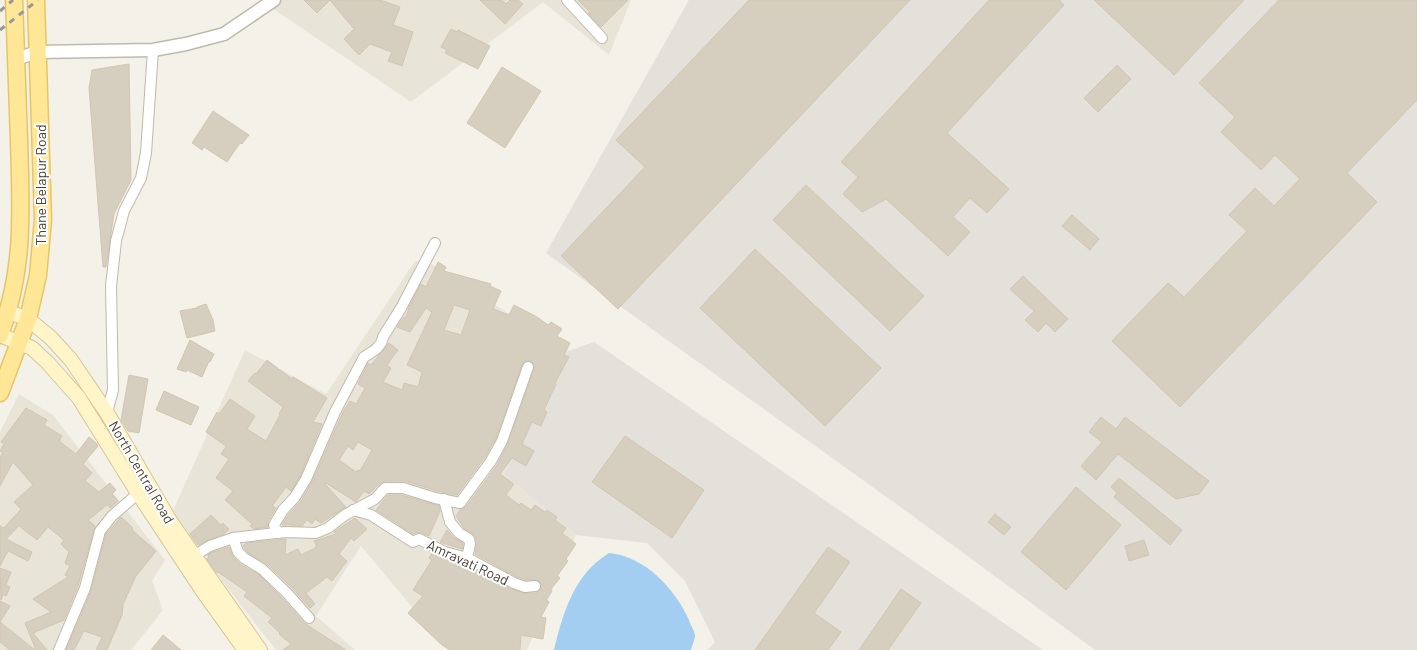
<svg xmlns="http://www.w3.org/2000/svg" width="1417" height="650" viewBox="0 0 1417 650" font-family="Barlow,sans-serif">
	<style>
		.residential { fill: #e8e4d7 }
		.industrial { fill: #e4e0da }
		.water { fill: #a4cef1 }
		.building { fill: #d6cebe; stroke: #d1c6b1; fill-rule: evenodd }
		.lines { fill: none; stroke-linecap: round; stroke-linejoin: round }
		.minor-casing { stroke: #c0baab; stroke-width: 12 }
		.tertiary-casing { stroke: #c0baab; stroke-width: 15 }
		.secondary-casing { stroke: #d5c798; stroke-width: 16 }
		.primary-casing { stroke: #e5c666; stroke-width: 19 }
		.minor { stroke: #fff; stroke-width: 10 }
		.tertiary { stroke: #fff; stroke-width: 12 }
		.secondary { stroke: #fff5c8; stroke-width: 14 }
		.primary { stroke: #ffe797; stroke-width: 16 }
		.rail { stroke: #979797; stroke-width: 3; stroke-dasharray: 6 6; stroke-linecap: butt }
		.labels { text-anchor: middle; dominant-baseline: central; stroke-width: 4; stroke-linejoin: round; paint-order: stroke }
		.street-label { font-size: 14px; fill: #484237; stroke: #fff }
	</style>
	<rect width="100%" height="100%" fill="#f4f1e9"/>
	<g class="residential">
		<polygon points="260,0 631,0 609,55 543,2 411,102"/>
		<polygon points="415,261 428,262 568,351 504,474 576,535 527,650 473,650 423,620 361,546 316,616 355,650 276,650 171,515 245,350 326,394"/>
		<polygon points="19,394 53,415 165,560 152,581 163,610 131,650 0,650 0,432"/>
	</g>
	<g class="industrial">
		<polygon points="689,0 1417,0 1417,650 1095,650 913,516 546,253"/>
		<polygon points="594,342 1043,650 708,650 715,642 685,581 647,543 576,535 504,474 568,351"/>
	</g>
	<path class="water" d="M609,553C645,556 675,589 689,620C690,624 694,630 695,635C695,639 692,646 691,650H554C563,613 574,574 609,553Z"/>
	<g class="building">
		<polygon points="304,0 380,0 400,7 393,25 413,32 402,66 388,61 392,52 370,44 359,55 344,39 354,29 330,0 317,13"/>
		<polygon points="480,0 502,0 506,4 510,0 518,0 523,4 505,24"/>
		<polygon points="578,0 628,0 601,27 588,13 590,12"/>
		<polygon points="749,0 910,0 618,309 561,256 645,167 616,140"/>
		<polygon points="989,0 1059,0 1064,5 947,133 1009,189 987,213 970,198 953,217 970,232 948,256 886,199 862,212 843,194 858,177 841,162"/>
		<polygon points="1094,0 1244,0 1174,75"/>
		<polygon points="1279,0 1417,0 1417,100 1347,173 1377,202 1180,407 1112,341 1168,283 1184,297 1247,231 1229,215 1255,188 1274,206 1300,179 1275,155 1261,170 1221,132 1235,117 1199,83"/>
		<polygon points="451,29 457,32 458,30 490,46 478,69 445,53 447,50 441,47"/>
		<polygon points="129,64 131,180 114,214 106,267 103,267 89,88 92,70"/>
		<polygon points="1117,65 1131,79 1098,112 1084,98"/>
		<polygon points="502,67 541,91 505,148 467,123"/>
		<polygon points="213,111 249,135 242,144 240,143 227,162 204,147 202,150 192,143"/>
		<polygon points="806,185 924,296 890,331 773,220"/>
		<polygon points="1072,215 1099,239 1090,250 1062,226"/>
		<polygon points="755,249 881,368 825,426 700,308"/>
		<path d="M438,262L446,267L444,271L491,284L490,286L501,291L493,309L509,315L514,305L537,317L548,325L551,322L562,329L557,336L570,343L564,355L569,357L555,383L556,384L544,410L547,412L541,426L532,422L522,444L534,451L526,466L512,458L500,474L514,484L506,495L519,505L521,503L531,510L535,505L545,512L547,510L557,517L555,520L566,528L562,533L576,544L566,559L568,561L557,576L560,578L550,590L552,591L546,600L549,602L541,617L546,618L543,639L521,635L520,650H450L442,645L408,613L423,596L413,590L432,560L429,558L432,553L443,559L464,564L511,589L523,593H536L541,589L542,585L538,580H526L517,577L475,554L477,543L475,535L464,528L456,516L460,510L466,507L497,465L508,444L534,369L535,365L531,361L526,360L522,365L496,438L485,457L457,495L437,491L405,481H385L380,483L369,494L364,491L356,502L326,483L325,484L346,507L321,523L315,519L312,524L307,520L302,526L289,525L287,523V525H282L289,514L301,501L312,482L343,412L350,401L356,404L365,388L358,384L368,363L371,365L389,343L398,350L387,365L391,368L383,382L402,390L404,383L418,387L422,372L407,365L432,312L426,308L410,332L397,327L404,317L406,318L409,307L421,284L426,287ZM454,305L470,310L461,335L444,330ZM358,442L372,450L360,471L358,470L356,472L339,460L348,446L353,450Z"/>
		<polygon points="1023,276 1068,319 1055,332 1046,323 1038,332 1025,320 1034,311 1010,289"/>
		<polygon points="206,304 213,320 215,331 187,338 180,311 197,308 197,307"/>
		<polygon points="190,340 214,354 210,362 209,361 202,377 187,370 186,372 177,369"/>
		<polygon points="267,360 292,379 293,377 327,398 313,422 322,424 300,476 291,491 286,487 272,506 276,508 268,521 268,527 254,529 250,526 252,524 225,500 233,491 216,478 229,459 221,454 226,446 206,432 217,412 219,414 230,399 255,416 247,429 266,441 280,415 279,414 283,407 248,381 255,373 256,374"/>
		<polygon points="129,375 148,379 139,433 128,431 121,420"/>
		<polygon points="164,391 199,407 191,425 156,410"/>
		<polygon points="26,408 47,420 44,425 62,436 59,441 76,454 89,437 97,444 98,446 83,464 92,473 85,481 99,492 110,483 116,490 112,494 118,501 110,508 107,505 88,520 95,526 78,586 64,620 33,633 47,650 36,650 25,623 51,612 33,599 68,577 65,575 70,566 65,563 69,552 61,544 64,540 48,527 37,540 19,526 6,539 32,552 28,561 8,551 0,566 0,526 4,528 21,509 14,502 33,485 13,462 0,486 0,458 3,452 0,451 4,444 1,442"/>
		<polygon points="1101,417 1116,429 1125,417 1209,481 1199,494 1176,499 1118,454 1096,480 1081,466 1102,442 1089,432"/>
		<polygon points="625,436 704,490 672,538 592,482"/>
		<polygon points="1119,478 1182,530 1170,545 1114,497 1117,493 1111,487"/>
		<polygon points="1076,487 1121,525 1066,590 1021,552"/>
		<polygon points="388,495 402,495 439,506 440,511 429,536 419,532 413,534 376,510"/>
		<polygon points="995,514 1011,527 1004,535 988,522"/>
		<polygon points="211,515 221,525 223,523 229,529 224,534 208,540 198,545 190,534"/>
		<polygon points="121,517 133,528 132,530 156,551 136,576 123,604 122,615 107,650 96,650 102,637 84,631 74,650 66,650 91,591 106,534"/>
		<polygon points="355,518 367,529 354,541 351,538 339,554 347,561 332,581 327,577 306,593 315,604 310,608 292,588 267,564 248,553 243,546 246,543 286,539 285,555 298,549 301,555 317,547 314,541 336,534 334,532"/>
		<polygon points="447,530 454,538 463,543 462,549 440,542"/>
		<polygon points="1144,540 1149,555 1129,561 1125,546"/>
		<polygon points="229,547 233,557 240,564 258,574 282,598 304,623 346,650 283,650 291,644 279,634 280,633 268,622 272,618 244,596 247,592 218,572 217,573 207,559 209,557 208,555 213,552"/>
		<polygon points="828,547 850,562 814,613 841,632 828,650 755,650"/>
		<polygon points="0,568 11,572 6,585 10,587 6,596 3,594 1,600"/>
		<polygon points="901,589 921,603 888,650 859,650"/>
		<polygon points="0,601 10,606 0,622 35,650 10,650 0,642"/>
		<polygon points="163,635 181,650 151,650"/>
	</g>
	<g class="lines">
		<g class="minor-casing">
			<g id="minor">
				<polyline points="567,0 602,38"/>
				<polyline points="107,413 113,390 111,286 116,241 124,211 141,178 146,153 153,50"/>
				<polyline points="444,499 450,522 459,533 469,539 470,544 467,558"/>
				<polyline points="353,510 371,515 413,542 419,539 445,552 467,558 514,583 525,587 535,586"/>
				<path d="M278,533L274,525L283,510L295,497L306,479L335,412L364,357C372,352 382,347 383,337L401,308L435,243"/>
				<polyline points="233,538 238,552 244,558 262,569 287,593 309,618"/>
				<polyline points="190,558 210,546 233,538 285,532 316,533 328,528 345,515 375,499 385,488 403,488 435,498 460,503 491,461 502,441 528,367"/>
				<polyline points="59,650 85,588 100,531 112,516 142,490"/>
			</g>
		</g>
		<g class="tertiary-casing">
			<polyline id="tertiary" points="16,59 37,52 153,50 186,44 224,34 274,0"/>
		</g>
		<g class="secondary-casing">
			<g id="secondary">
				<polyline points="9,312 28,319 51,338 71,360 107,413 170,521 260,650"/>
				<polyline points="0,335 32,348 48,363 79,398 138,493 202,590 245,650"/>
			</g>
		</g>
		<g class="primary-casing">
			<g id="primary">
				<path d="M0,335C25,268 21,210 19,140C17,93 16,47 14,0"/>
				<polyline points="0,393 28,319 38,275 43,220 36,0"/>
			</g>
		</g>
		<use href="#minor" class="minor"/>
		<use href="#tertiary" class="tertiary"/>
		<use href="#secondary" class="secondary"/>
		<use href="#primary" class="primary"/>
		<g class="rail">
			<polyline points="0,11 13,0"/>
			<polyline points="0,30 38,0"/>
		</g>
	</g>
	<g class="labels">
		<g class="street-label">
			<text transform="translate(40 185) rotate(-90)">Thane Belapur Road</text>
			<text transform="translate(142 472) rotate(60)">North Central Road</text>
			<text transform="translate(468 562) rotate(25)">Amravati Road</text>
		</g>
	</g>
</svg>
